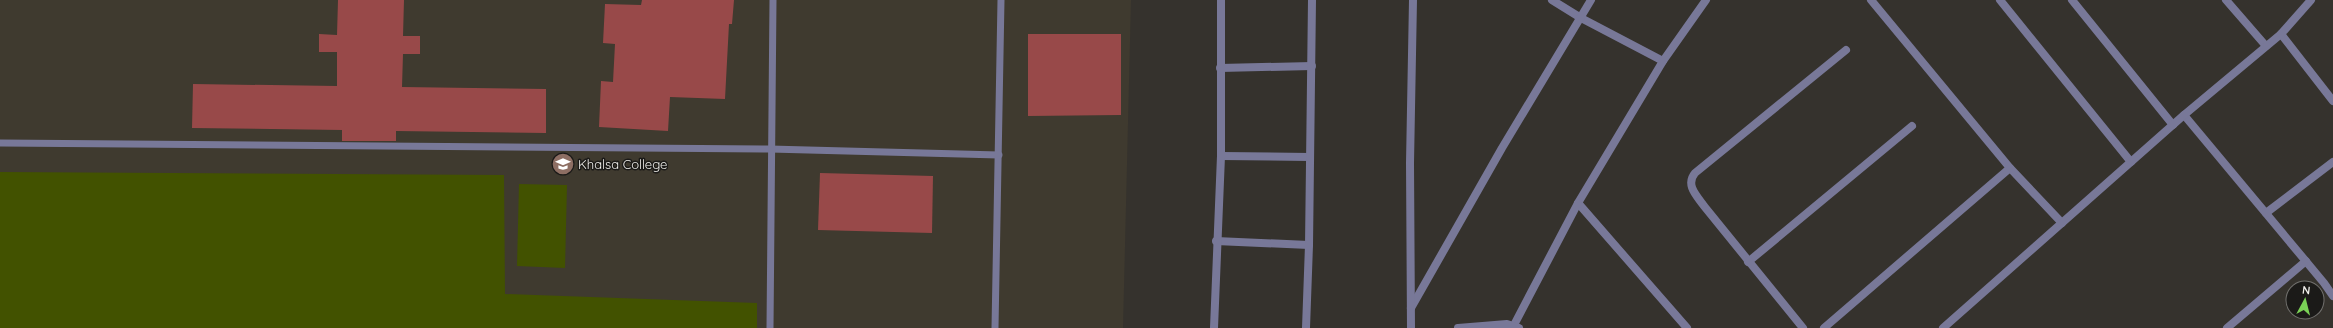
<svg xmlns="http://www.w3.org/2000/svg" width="2333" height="328" viewBox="0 0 2333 328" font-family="Quicksand,sans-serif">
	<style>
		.built { fill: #3f3a2f }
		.green { fill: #425200 }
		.building { fill: #984949 }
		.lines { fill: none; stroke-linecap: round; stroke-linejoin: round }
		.service { stroke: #787898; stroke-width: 7 }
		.minor { stroke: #787898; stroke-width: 8 }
		.labels { text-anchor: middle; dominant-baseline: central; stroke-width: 3; stroke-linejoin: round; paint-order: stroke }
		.poi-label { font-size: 13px; fill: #f2f1ed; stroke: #1b1a18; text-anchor: start }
	</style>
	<rect width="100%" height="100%" fill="#35322d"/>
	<polygon class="built" points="0,0 1131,0 1123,328 0,328"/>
	<g class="green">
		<polygon points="0,172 504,175 505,294 757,303 757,328 0,328"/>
		<polygon points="519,184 567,185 565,268 517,266"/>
	</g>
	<g class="building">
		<polygon points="338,0 404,0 403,36 420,36 420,54 403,54 402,87 546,89 546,133 396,131 396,141 342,141 342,130 192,128 193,84 337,86 337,52 319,52 319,34 337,35"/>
		<polygon points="642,0 734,0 732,24 729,24 725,99 670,97 668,131 599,127 601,81 613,82 615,44 603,43 605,4 641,5"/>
		<polygon points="1028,34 1121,34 1121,115 1028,116"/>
		<polygon points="820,173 933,176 932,233 818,230"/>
	</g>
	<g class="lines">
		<g class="service">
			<polyline points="0,143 770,149 999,155"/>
			<polyline points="770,328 773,0"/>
			<polyline points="995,328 1001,0"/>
		</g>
		<g class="minor">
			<polyline points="1552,0 1581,18 1663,61"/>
			<polyline points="1871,0 2010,168 2062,223"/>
			<polyline points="2000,0 2131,162"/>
			<polyline points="2072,0 2173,125"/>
			<polyline points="2226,0 2266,46"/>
			<polyline points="2281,34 2333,101"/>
			<polyline points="1220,68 1312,66"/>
			<polyline points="2184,115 2324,283 2333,296"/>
			<polyline points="1221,156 1310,157"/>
			<polyline points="1578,203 1687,328"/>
			<polyline points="2266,213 2333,162"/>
			<polyline points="1216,241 1309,245"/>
			<polyline points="1748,262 1912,126"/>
			<polyline points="1411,308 1502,148 1591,0"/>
			<polyline points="1514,325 1578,203 1663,61 1706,0"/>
			<polyline points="1214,328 1221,156 1221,0"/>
			<polyline points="1306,328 1309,245 1312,0"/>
			<polyline points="1411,328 1410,163 1413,0"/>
			<polyline points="1458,328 1507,324 1519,328"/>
			<path d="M1803,328L1704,206C1697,196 1685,185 1695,173L1846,50"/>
			<polyline points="1824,328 2010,168"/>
			<polyline points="1943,328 2184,115 2281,34 2311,0"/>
			<polyline points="2227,328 2306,261"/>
		</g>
	</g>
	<defs>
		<g id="university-disc" transform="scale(1.15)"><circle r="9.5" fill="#8d6e63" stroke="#1b1a18"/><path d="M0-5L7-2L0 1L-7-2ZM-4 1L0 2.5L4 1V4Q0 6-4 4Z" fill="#fff"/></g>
	</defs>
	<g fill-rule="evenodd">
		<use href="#university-disc" x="563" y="164"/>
	</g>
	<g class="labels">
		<g class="poi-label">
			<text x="578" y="164">Khalsa College</text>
		</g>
	</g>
	<g transform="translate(2305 300) rotate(7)"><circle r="19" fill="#1b1a18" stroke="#71706d"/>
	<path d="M0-3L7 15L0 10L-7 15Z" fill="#7ad156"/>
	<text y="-6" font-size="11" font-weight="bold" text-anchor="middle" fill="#f2f1ed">N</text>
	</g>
</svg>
